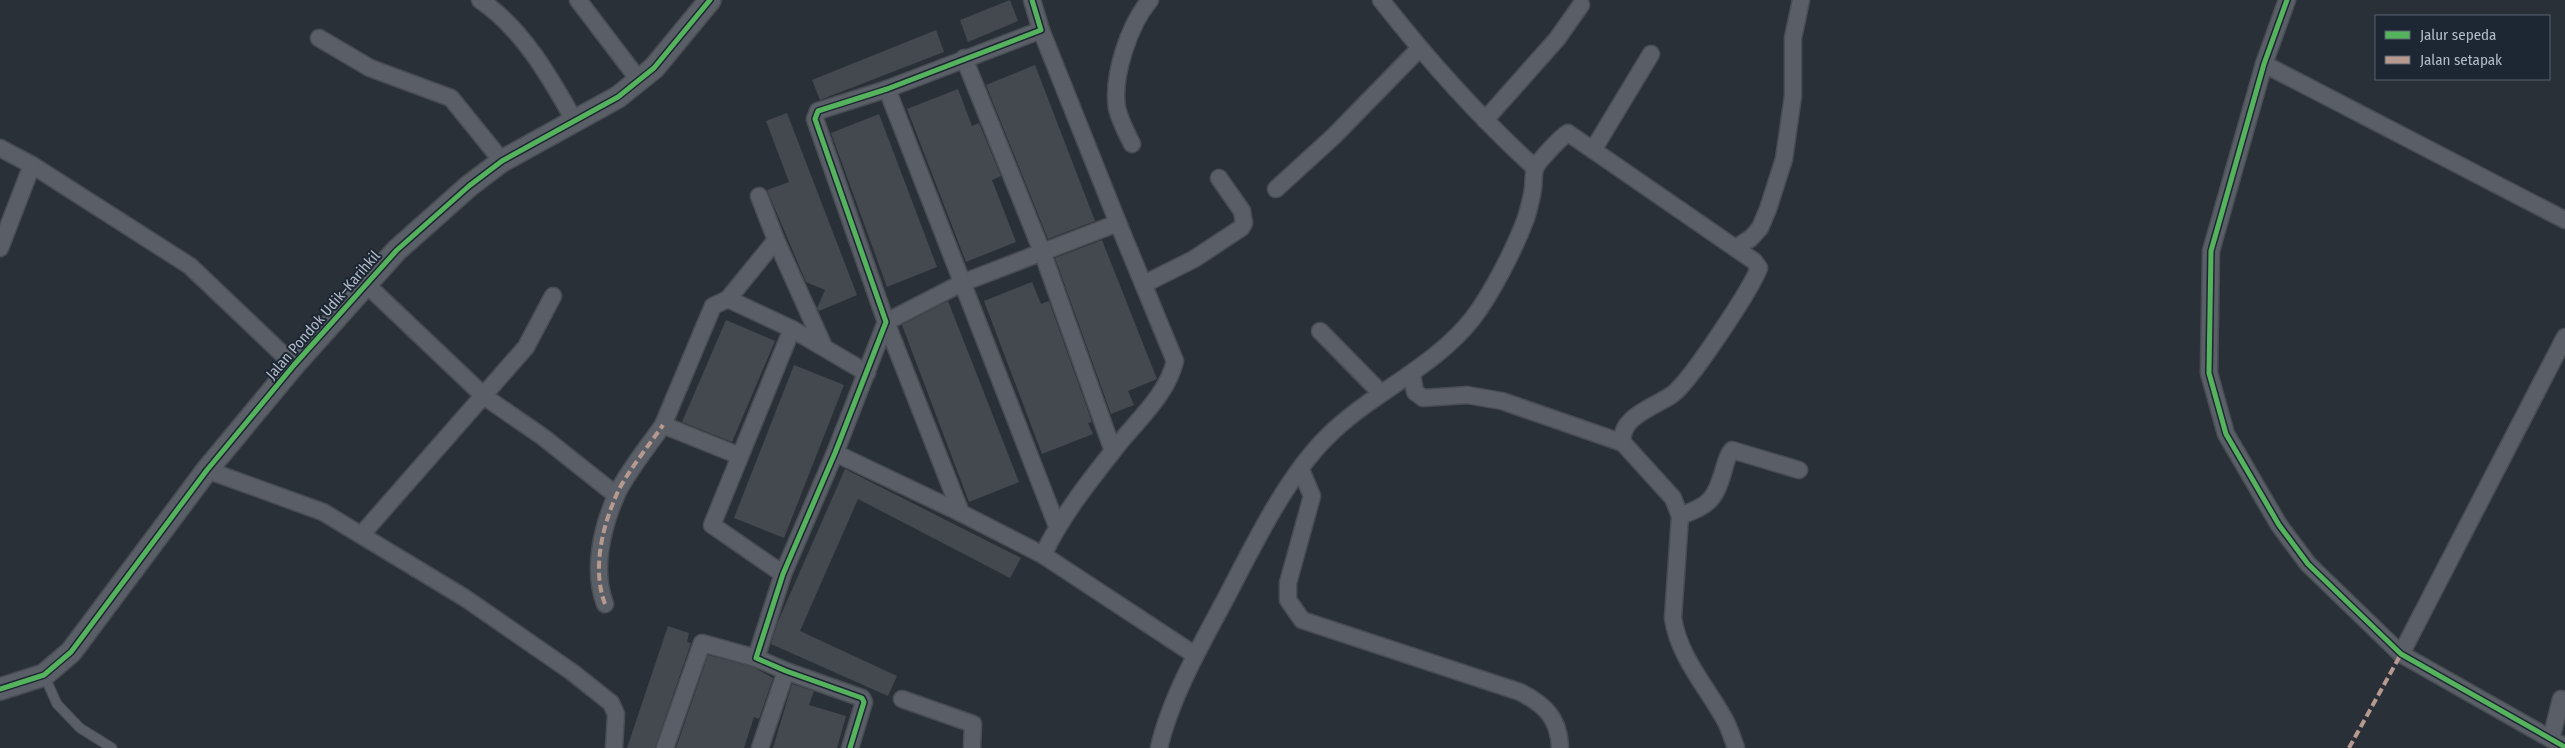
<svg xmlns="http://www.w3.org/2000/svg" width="2565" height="748" viewBox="0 0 2565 748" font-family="'Fira Sans Condensed',sans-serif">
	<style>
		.building { fill: #444950 }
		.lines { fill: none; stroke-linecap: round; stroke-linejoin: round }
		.service-casing { stroke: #484c53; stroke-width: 11 }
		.minor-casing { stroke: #484c53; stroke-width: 19 }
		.tertiary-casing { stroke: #484c53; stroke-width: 24 }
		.service { stroke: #5a5e66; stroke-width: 9 }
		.minor { stroke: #5a5e66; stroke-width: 16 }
		.tertiary { stroke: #5a5e66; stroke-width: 21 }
		.quiet { stroke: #b69a8f; stroke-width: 4; stroke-dasharray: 8 4; stroke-linecap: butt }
		.cycleway-casing { stroke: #1d2633; stroke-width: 8 }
		.cycleway { stroke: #56b35d; stroke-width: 5 }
		.labels { text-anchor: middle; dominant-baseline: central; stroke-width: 4; stroke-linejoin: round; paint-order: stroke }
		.street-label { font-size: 15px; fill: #b4bcc9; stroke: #1d2633 }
	</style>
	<rect width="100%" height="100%" fill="#2a3038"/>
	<g class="building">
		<polygon points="1010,0 1018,21 968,42 960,20"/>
		<polygon points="936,30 944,52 820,100 812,80"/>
		<polygon points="1035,65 1095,221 1048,239 986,85"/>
		<polygon points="958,89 972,126 979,123 1001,176 992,180 1016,242 966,262 907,109"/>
		<polygon points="787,113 857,295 819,311 817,308 825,290 806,282 767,190 789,182 766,121"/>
		<polygon points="879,114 937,267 887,287 831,133"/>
		<polygon points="1102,240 1157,379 1128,391 1134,405 1111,414 1055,258"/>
		<polygon points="1032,282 1041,304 1049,301 1092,422 1088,423 1093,434 1042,454 984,301"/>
		<polygon points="948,301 1019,482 969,502 902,325"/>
		<polygon points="726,320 775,341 732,442 682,422"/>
		<polygon points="794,365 844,385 784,538 734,518"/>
		<polygon points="845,469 1021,558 1010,578 858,499 800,631 897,676 888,696 771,644 777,624"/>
		<polygon points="668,626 689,633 687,642 691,643 655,748 627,748"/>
		<polygon points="708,655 753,667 773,678 759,719 754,717 744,748 676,748"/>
		<polygon points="792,684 814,691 809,705 846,716 837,748 773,748"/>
	</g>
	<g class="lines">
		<g class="service-casing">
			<polyline id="service" points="44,675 57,704 80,728 112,748"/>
		</g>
		<g class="minor-casing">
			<g id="minor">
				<path d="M480,0C522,28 550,77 574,120"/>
				<polyline points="578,0 639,80"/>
				<path d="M1381,0C1428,60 1479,117 1535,168"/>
				<polyline points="2287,0 2264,64 2211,251 2209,373 2226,434 2279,525 2308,564 2401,654 2565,747"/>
				<polyline points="1041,30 1118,223 962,283 886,322 961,513 1043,555 1195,655"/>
				<polyline points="319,38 370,68 451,98 502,161"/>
				<polyline points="964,58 1043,254 1113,451"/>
				<polyline points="2264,64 2565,220"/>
				<polyline points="887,89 1057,526"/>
				<polyline points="1485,120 1557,39 1581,5"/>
				<path d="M1132,144C1126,132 1120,121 1117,108C1112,76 1129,25 1150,0"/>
				<polyline points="0,148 32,165 190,266 294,365"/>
				<path d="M1593,150L1754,261L1759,268C1750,291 1691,380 1673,394C1655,407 1618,417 1623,443L1673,498L1680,516L1673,618C1679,658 1708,688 1726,722C1730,730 1733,740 1736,748"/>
				<polyline points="1276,189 1334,136 1419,49"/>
				<polyline points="759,196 776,240 824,347"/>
				<polyline points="0,248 32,165"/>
				<polyline points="1736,248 1751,238 1760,228 1768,209 1784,159 1793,96 1793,38 1801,0"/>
				<polyline points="366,284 485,397 543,437 616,495"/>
				<polyline points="1144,284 1194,259 1241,228 1244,223 1242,211 1219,178"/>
				<polyline points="728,299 776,240"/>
				<polyline points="1320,331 1381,393"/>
				<polyline points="1412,374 1415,392 1423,398 1467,395 1502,401 1623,443"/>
				<polyline points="835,453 961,513"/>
				<polyline points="740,456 663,425 713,306 728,299 792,329 867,373"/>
				<polyline points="207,470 323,512 465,598 572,672 611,703 616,714 614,748"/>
				<path d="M1301,470L1312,496L1288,583V600L1302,620L1520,692C1545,705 1559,718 1560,748"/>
				<path d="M1680,516C1710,505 1715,500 1724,469C1726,462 1727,456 1732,450L1799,470"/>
				<polyline points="362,534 526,347 553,296"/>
				<path d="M1043,555C1061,517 1087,484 1113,451C1134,423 1167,396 1175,361L1118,223"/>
				<polyline points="783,574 712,525 792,329"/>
				<path d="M605,604C592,570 602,528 616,496C624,476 650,444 663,425"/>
				<polyline points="2401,654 2565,337"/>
				<polyline points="902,699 973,724 972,748"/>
				<polyline points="2551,739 2561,699"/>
				<polyline points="665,748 702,643 756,658"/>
				<polyline points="760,748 786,671"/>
				<polyline points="850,748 864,702 862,698 786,671 756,658 783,574 835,453 886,322 815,119 818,111 887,89 1041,30 1032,0"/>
				<path d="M1159,748C1170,698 1203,641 1227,596C1253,546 1286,478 1326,438C1370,393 1433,369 1473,318C1492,293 1515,248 1526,218C1529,208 1532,198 1533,188C1534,182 1533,175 1535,169C1537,162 1561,137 1568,133L1593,150L1651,54"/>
			</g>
		</g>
		<g class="tertiary-casing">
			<polyline id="tertiary" points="0,689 44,675 71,652 207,470 294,365 397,250 469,186 502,161 618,97 654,68 710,0"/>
		</g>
		<use href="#service" class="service"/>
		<use href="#minor" class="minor"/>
		<use href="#tertiary" class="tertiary"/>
		<g class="quiet">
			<path d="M605,604C592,570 602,528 616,496C624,476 650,444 663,425"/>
			<polyline points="2349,748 2401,654"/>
		</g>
		<g class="cycleway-casing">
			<g id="cycleway">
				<polyline points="2287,0 2264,64 2211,251 2209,373 2226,434 2279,525 2308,564 2401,654 2565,747"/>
				<polyline points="0,689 44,675 71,652 207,470 294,365 397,250 469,186 502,161 618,97 654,68 710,0"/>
				<polyline points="850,748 864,702 862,698 786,671 756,658 783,574 835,453 886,322 815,119 818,111 887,89 1041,30 1032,0"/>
			</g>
		</g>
		<use href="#cycleway" class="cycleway"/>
	</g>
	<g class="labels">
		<g class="street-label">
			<text transform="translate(323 315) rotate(-49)">Jalan Pondok Udik–Karihkil</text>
		</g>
	</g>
	<rect x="2375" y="15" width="175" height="65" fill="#1d2633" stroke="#59626f"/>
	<rect x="2385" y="31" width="25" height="8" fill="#56b35d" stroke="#59626f"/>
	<text x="2420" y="40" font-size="15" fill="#b4bcc9">Jalur sepeda</text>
	<rect x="2385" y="56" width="25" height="8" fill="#b69a8f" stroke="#59626f"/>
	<text x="2420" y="65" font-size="15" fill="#b4bcc9">Jalan setapak</text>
</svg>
